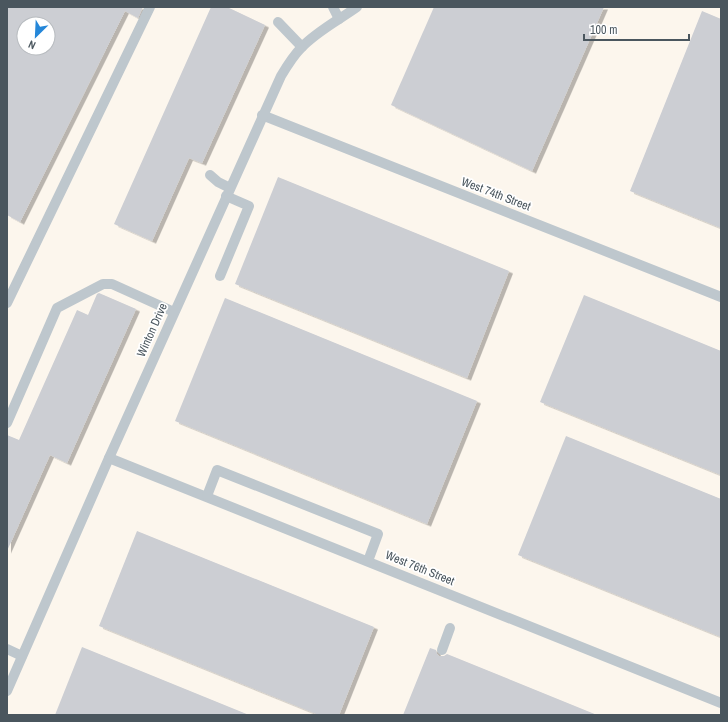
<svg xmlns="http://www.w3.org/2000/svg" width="728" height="722" viewBox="0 0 728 722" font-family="'Archivo Narrow',sans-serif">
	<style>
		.commercial { fill: #fcf6ed; fill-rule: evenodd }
		.building { fill: #ccced3; fill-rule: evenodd; filter: url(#shadow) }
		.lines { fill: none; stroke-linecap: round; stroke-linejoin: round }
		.minor { stroke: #bec7cd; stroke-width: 10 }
		.labels { text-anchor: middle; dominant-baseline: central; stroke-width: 3.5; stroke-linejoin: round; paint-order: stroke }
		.street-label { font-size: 12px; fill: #4a565e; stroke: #fff }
	</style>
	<defs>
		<filter id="shadow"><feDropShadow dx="4" dy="2.5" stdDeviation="0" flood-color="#0004"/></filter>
	</defs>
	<rect width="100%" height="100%" fill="#f3f1f2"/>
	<path class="commercial" d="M7,7H721V715H7ZM24,24H48V48H24Z"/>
	<g class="building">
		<path d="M7,7H143L138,18L125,11L20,222L7,215ZM24,24H48V48H24Z"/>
		<polygon points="211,7 227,7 265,25 202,163 189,158 152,241 114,224"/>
		<polygon points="434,7 604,7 532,171 391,105"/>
		<polygon points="702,11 721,19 721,228 630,191"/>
		<polygon points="278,177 509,271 467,378 235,284"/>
		<polygon points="99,293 136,309 67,463 50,455 7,551 7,435 19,440 77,310 88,315 97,294"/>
		<polygon points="584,295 721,351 721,475 540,402"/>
		<polygon points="225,298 477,401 427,524 175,421"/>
		<polygon points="566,436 721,499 721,637 518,555"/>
		<polygon points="137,531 374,627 339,715 319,715 99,626"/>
		<polygon points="82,647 249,715 55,715"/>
		<polygon points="430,648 436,650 437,654 439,656 444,656 447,654 597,715 403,715"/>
	</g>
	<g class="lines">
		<g class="minor">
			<polyline points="333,7 339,19"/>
			<polyline points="278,22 302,47"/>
			<polyline points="262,115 721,297"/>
			<polyline points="210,175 218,182 230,188"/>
			<polyline points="220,276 249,206 226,196"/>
			<polyline points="7,303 150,7"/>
			<polyline points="7,423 57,308 103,284 112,284 174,312"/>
			<polyline points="109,458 721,703"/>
			<polyline points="207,496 217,470 378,534 368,561"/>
			<polyline points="7,649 22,656"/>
			<polyline points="442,650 450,628"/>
			<path d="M7,691L109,458L281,76C287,66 293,56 301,48C317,31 339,20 357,7"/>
		</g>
	</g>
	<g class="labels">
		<g class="street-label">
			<text transform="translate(496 194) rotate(21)">West 74th Street</text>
			<text transform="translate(152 330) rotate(-66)">Winton Drive</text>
			<text transform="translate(420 568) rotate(22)">West 76th Street</text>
		</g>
	</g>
	<rect width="728" height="722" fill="none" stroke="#4a565e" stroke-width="16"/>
	<g transform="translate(36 36) rotate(204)"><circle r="19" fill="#ffffff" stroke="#b7bbbf"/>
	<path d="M0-3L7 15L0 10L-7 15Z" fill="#2587d9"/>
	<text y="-6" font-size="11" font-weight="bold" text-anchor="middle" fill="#4a565e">N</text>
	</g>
	<path d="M584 34v6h105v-6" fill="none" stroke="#4a565e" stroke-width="2"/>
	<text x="590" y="34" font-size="12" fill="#4a565e" stroke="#ffffff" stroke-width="3" paint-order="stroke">100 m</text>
</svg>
